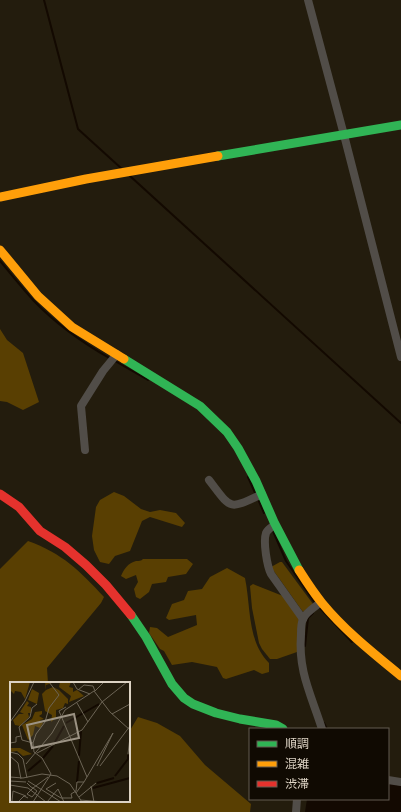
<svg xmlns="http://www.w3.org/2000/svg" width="401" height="812" viewBox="0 0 401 812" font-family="Lato,'Noto Sans JP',sans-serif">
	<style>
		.green { fill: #593f02 }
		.water { fill: #130901 }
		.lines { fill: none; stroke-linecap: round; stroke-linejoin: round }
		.stream { stroke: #130901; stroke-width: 2 }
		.street { stroke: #514d48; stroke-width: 8 }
		.fast { stroke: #30b455; stroke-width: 9 }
		.slow { stroke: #ff9f0a; stroke-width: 9 }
		.jam { stroke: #e5322d; stroke-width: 9 }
		.inset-river { fill: none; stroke: #130901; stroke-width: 2 }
		.inset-road { fill: none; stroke: #6d6556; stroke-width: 1 }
		.view { fill: #9c9384; fill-opacity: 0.15; stroke: #9c9384; stroke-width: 2 }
		.inset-edge { fill: none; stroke: #ddd3c4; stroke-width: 2 }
	</style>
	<rect width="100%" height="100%" fill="#231c0d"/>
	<g class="green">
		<polygon points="0,329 7,340 23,353 39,402 23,410 7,402 0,401"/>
		<polygon points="114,492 124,496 141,509 150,512 160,510 176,513 185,523 182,527 150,517 142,521 130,551 115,556 109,564 100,562 94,550 92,536 96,507 100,500"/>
		<path d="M28,541C62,553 80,571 104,597L101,603L47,668L48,683H11V801H129V732L138,717L157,723L180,736L205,765L251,804L250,812H0V569Z"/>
		<path d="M143,559H187L193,564L186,574L168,577L166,582L152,584L149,592L140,599L136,597L134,589L138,582L136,575L126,579L121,576C124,569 128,563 136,561C139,561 141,561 143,559Z"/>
		<polygon points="280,562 282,562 313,604 303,612 271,567"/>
		<path d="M227,568L245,578C251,607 247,641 269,663V672L262,674L254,670L226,679L223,678L217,667L192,662L172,665L164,651L160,649L149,633L150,627L157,628L168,637L197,625L196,615L169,620L166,618L172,604L184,600L188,591L202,589L210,577Z"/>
		<polygon points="253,584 283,596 299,619 297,652 277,659 270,659 262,649 259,643 252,608 250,586"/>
	</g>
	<polygon class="water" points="388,783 401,786 401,812 305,812 307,799 388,799"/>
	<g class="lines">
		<g class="stream">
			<polyline points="44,0 78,129 122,169"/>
			<polyline points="130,176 401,423"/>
			<path d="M0,261C11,274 22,288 34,301C57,325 83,343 111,359"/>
			<polyline points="115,361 148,380"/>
			<polyline points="248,477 256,495"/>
			<polyline points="258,499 264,513"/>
			<polyline points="273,531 286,561 315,603"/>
			<polyline points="318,606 352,642"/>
			<polyline points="305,646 308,618 313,613"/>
			<polyline points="324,723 327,729"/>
		</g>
		<g class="street">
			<polyline points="308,0 344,135 401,357"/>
			<polyline points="85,450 81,406 103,371 117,354"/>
			<path d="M209,480C232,510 228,510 262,494"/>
			<path d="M275,525C272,527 268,529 266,533C263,542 267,566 271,574L303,619"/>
			<path d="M321,602C315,607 306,612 303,619C301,623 301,629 301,634C298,672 311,694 322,729"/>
			<polyline points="388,780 401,782"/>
			<polyline points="296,812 297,799"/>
		</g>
		<g class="fast">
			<polyline points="218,156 401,125"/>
			<polyline points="124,359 200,406 227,432 238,448 256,481 274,522 299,570"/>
			<polyline points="131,615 146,637 172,684 184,698 193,704 216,713 240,719 276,725 283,729"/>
		</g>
		<g class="slow">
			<polyline points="0,197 86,179 218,156"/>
			<polyline points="0,250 38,296 72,327 124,359"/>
			<path d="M299,570C306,581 313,592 322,603C345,631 373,653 401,676"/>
		</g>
		<polyline class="jam" points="0,494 19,507 40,531 65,547 86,565 106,585 131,615"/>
	</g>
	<g transform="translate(10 682)">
		<rect width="120" height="120" fill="#231c0d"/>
		<path d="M0,0H20L15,17L11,10L5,9L4,12L0,8ZM35,0L42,1L36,3V8L43,5L49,8L58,17V22L55,21L53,26L46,28V36L41,40L42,33L35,29L32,12L36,8ZM50,0H61L59,5L63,6V10L67,8L74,14L59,20L61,14L49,5ZM22,7L29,11L27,22L18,18ZM17,19L19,21L17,24L21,25V31H18L19,35L10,44L5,43L3,38L9,32H14L10,30ZM32,29V32L29,34L34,37L30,38L33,41L30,46L25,44L23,53L18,58L12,43L22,37L25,30ZM0,66H10L22,72L13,74L7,69L0,70Z" fill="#593f02"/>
		<path class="inset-river" d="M56,41L89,22M45,60L54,44M69,74L71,49M33,76L43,64M18,89L31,78M105,94L118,77V73M67,100L69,79M87,101L104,96M83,106L120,96"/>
		<path class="inset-road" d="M63,0L67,7L80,12M68,8L74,3L83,4L85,9M85,9L94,0M67,21L78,40M56,25L49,29L77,95M102,32L120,22M0,40L15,19L24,0M0,61L6,60V55L11,54M23,61L12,58L9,45L20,35L22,26L27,22M0,70L8,72L13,77L17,96M27,71L72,48L92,20L117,0M118,72L120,55M0,74L8,81L11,97M16,82L42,51L55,28L84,9L100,30L120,48M90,84L120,44M0,95L13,96L32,92L47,94L60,102L72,120M0,99L16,100M18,99L51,120M17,101L21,105L23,106L27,109L22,115L17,112L23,106L38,95M46,101L36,107L51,116H62M0,103L18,106L36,120M81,104L84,120M66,111L74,100M69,115L86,101M62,116L61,112L66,109L67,100H74L103,51L87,84M70,118L94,120M2,119L3,109L16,114M8,120L14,114L18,116M23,120L41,92L32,76L24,70L23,61L26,52L35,40L39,26L49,13L39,0M37,120L48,107L54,120"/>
		<path class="view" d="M64,32L69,56L22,66L17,43Z"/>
		<rect width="120" height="120" class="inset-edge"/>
	</g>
	<rect x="249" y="728" width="140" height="72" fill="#100a02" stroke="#625a50"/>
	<rect x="257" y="741" width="20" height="6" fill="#30b455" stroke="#625a50"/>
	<text x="285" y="748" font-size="12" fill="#ddd3c4">順調</text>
	<rect x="257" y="761" width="20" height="6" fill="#ff9f0a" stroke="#625a50"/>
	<text x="285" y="768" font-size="12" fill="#ddd3c4">混雑</text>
	<rect x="257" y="781" width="20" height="6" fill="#e5322d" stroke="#625a50"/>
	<text x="285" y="788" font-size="12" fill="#ddd3c4">渋滞</text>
</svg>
